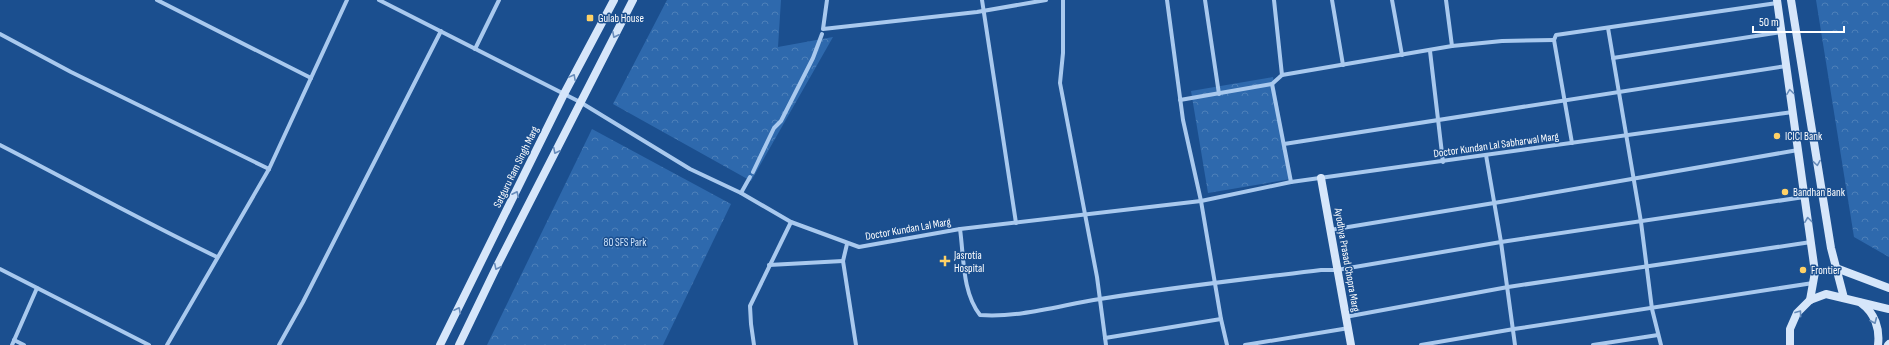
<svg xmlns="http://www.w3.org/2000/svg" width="1889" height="345" viewBox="0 0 1889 345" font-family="'Sofia Sans Condensed',sans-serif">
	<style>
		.forest { fill: url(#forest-crowns) }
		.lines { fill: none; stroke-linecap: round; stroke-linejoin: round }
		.street { stroke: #a9c9ee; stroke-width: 4 }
		.secondary { stroke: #d6e6fa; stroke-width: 8 }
		.oneway { stroke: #668bba }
		.poi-dot { fill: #ffd166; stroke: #1b4f8f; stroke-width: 1.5 }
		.labels { text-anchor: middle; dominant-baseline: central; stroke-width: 3; stroke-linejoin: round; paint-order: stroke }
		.poi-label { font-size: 11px; fill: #fff; stroke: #1b4f8f; text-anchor: start }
		.street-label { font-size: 11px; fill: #fff; stroke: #1b4f8f }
		.park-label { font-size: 11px; fill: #cfe3fa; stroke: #1b4f8f }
	</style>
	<defs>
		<pattern id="forest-crowns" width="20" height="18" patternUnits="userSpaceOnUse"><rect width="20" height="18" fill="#2e69ad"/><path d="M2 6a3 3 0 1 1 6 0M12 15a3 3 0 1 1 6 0" fill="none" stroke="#4d80b9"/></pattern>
	</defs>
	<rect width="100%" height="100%" fill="#1b4f8f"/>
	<g class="forest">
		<polygon points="667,0 781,0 778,47 833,37 751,181 613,104"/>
		<polygon points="1816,0 1889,0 1889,257 1854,237"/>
		<polygon points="1273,77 1291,179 1208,193 1191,91"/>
		<polygon points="592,129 731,204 663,345 487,345"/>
	</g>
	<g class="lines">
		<g class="street">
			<polyline points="157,0 311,78"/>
			<polyline points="379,0 580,102 690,169 741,193 791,222 859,247 960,229 1201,201 1291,182 1793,112"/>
			<polyline points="827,0 823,29 977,12 1046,0"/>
			<polyline points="982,0 1016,223"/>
			<polyline points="1063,0 1063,53 1060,83 1097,277 1106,345"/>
			<polyline points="1167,0 1183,120 1201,201 1221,319 1227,345"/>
			<polyline points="1205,0 1219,94"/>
			<polyline points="1274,0 1282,75"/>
			<polyline points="1332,0 1343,65"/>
			<polyline points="1392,0 1402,55"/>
			<polyline points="1446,0 1452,46"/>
			<polyline points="1608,28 1641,222 1652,309 1661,345"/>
			<polyline points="0,34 71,72 269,169 347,0"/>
			<polyline points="475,49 499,0"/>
			<polyline points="1430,51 1443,162"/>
			<polyline points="1613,58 1782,32"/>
			<polyline points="1272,84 1291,182"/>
			<polyline points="1180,100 1272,84 1282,75 1452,46 1502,41 1554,40"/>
			<polyline points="1572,143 1554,40 1556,35 1777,3"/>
			<polyline points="1284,144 1786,66"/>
			<path d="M0,145C72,182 144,222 217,257"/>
			<polyline points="1486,155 1501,242 1515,345"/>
			<polyline points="753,172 774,128 781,121 813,58 822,34"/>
			<polyline points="741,193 750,177"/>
			<path d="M960,229C964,257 962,292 980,315C1020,318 1061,305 1100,299C1174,287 1247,279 1321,270H1337L1501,242L1804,197"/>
			<polyline points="1330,230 1494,203 1798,150"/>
			<polyline points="847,244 843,261 856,345"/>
			<polyline points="769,265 843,261"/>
			<polyline points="0,269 149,345"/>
			<polyline points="1345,317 1508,287 1811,242"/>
			<polyline points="1105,338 1221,319"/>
			<polyline points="14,340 24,345"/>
			<polyline points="12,345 37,288"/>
			<polyline points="167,345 269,169"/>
			<polyline points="279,345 303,302 441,31"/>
			<polyline points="754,345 751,324 750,306 791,222"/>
			<polyline points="1245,345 1349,328"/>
			<polyline points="1421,345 1514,329 1813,283"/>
			<polyline points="1593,345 1658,335"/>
		</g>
		<g class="secondary">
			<polyline points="1777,0 1815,272 1810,300"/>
			<polyline points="1791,0 1831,248 1844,298"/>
			<polyline points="1321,178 1351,345"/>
			<polyline points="1836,268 1889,288"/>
			<path d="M1861,303C1875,313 1880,329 1878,345"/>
			<polyline points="440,345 564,94 614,0"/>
			<polyline points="459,345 497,266 633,0"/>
			<polyline points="1790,345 1790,329 1797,313 1810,300 1826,294 1889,309"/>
			<polyline points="1888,345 1889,344"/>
		</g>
	</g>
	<defs><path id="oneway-chevron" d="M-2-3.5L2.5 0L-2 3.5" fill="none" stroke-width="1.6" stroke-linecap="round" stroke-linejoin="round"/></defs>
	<g class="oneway">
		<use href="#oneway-chevron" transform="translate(615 35) rotate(117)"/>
		<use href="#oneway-chevron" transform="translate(573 77) rotate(-62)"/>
		<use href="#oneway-chevron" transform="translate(1790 92) rotate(-98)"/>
		<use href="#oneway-chevron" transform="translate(556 151) rotate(117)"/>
		<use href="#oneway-chevron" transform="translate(1817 163) rotate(81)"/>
		<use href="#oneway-chevron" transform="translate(516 194) rotate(-64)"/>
		<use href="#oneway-chevron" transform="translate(1808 220) rotate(-97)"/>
		<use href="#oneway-chevron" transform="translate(497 267) rotate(116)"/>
		<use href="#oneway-chevron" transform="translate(458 310) rotate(-63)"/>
		<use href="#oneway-chevron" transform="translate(1799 313) rotate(-54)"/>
		<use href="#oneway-chevron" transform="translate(1874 321) rotate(67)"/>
	</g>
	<g class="poi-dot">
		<rect x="586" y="14" width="8" height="8" rx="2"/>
		<circle cx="1777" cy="136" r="4"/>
		<circle cx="1785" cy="192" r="4"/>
		<path d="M943 255h4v4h4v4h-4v4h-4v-4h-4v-4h4z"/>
		<circle cx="1803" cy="270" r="4"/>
	</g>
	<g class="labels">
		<g class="poi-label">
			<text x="598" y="18">Gulab House</text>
			<text x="1785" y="136">ICICI Bank</text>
			<text x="1793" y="192">Bandhan Bank</text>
			<text x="954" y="255">Jasrotia<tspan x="954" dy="13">Hospital</tspan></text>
			<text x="1811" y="270">Frontier</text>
		</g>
		<g class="street-label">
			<text transform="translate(1496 145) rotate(-8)">Doctor Kundan Lal Sabharwal Marg</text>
			<text transform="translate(516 167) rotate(-64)">Satguru Ram Singh Marg</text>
			<text transform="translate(908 229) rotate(-10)">Doctor Kundan Lal Marg</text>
			<text transform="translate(1347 260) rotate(80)">Ayodhya Prasad Chopra Marg</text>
		</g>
		<g class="park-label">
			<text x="625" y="242">80 SFS Park</text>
		</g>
	</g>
	<path d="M1753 26v6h91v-6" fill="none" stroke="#ffffff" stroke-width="2"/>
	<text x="1759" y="26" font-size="12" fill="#ffffff" stroke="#1b4f8f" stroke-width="3" paint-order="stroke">50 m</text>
</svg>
